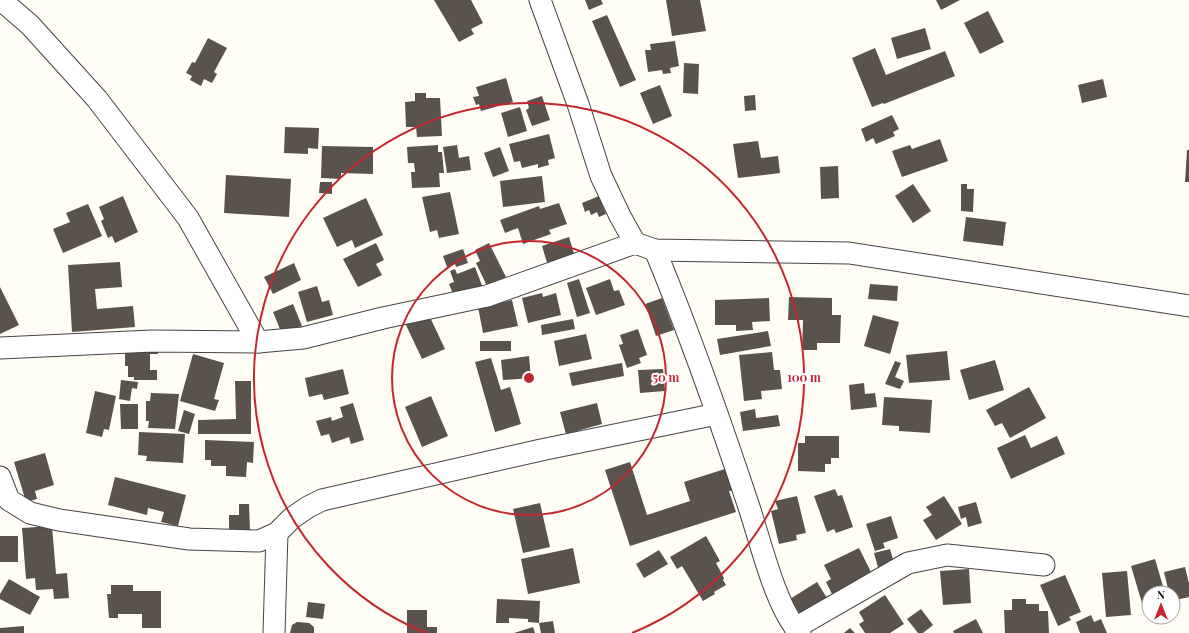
<svg xmlns="http://www.w3.org/2000/svg" width="1189" height="633" viewBox="0 0 1189 633" font-family="'Playfair Display',serif">
	<style>
		.building { fill: #5a524d }
		.lines { fill: none; stroke-linecap: round; stroke-linejoin: round }
		.minor-casing { stroke: #444; stroke-width: 23 }
		.minor { stroke: #fff; stroke-width: 21 }
		.ring { fill: none; stroke: #c4262e; stroke-width: 2 }
		.centre { fill: #c4262e; stroke: #fff; stroke-width: 2 }
		.ring-label { font-size: 12px; text-anchor: middle; font-weight: bold; fill: #c4262e; stroke: #fff; stroke-width: 4; stroke-linejoin: round; paint-order: stroke }
	</style>
	<rect width="100%" height="100%" fill="#fffdf5"/>
	<g class="building">
		<polygon points="434,0 471,0 483,23 471,29 474,34 459,42"/>
		<polygon points="585,0 601,0 603,4 589,10"/>
		<polygon points="666,0 700,0 706,31 672,36"/>
		<polygon points="936,0 960,0 941,10"/>
		<polygon points="988,11 1004,42 980,54 964,23"/>
		<polygon points="607,15 636,80 620,87 592,21"/>
		<polygon points="925,28 931,49 897,59 891,38"/>
		<polygon points="208,38 227,48 214,72 217,74 212,83 204,79 201,86 190,80 192,76 186,73 192,62 195,63"/>
		<polygon points="675,41 679,66 670,68 671,73 663,74 662,70 648,72 645,50 651,50 650,44"/>
		<polygon points="875,48 886,75 945,51 955,76 884,104 883,103 872,107 852,58"/>
		<polygon points="684,63 699,64 698,94 683,93"/>
		<polygon points="506,78 513,102 481,111 479,104 476,105 473,97 479,96 476,87"/>
		<polygon points="1103,79 1107,97 1082,103 1078,85"/>
		<polygon points="660,85 672,116 653,124 640,93"/>
		<polygon points="415,93 426,93 426,98 440,98 442,136 417,137 416,127 406,127 405,102 415,101"/>
		<polygon points="755,95 756,110 745,111 744,96"/>
		<polygon points="542,96 550,120 532,126 526,110 529,108 527,101"/>
		<polygon points="520,107 527,131 508,137 501,113"/>
		<polygon points="892,115 899,129 893,132 895,136 876,144 873,138 866,142 861,129"/>
		<polygon points="285,127 319,128 318,149 308,148 308,154 284,153"/>
		<polygon points="549,134 555,158 548,160 549,165 538,168 538,164 522,168 520,161 514,162 509,144"/>
		<polygon points="940,139 948,161 902,177 892,151 910,145 912,149"/>
		<polygon points="758,141 761,158 778,156 780,173 738,178 733,144"/>
		<polygon points="438,145 438,152 442,152 444,173 439,173 440,187 412,188 411,172 415,172 414,163 408,163 407,147"/>
		<polygon points="457,145 459,158 469,156 471,170 447,173 443,147"/>
		<polygon points="322,146 373,147 373,174 341,173 341,179 321,178"/>
		<polygon points="500,147 509,171 493,177 484,153"/>
		<polygon points="1187,150 1189,150 1189,182 1185,182"/>
		<polygon points="838,166 839,198 821,199 820,167"/>
		<polygon points="226,175 291,179 289,217 224,213"/>
		<polygon points="542,176 545,202 503,207 500,181"/>
		<polygon points="320,182 332,182 332,194 319,193"/>
		<polygon points="913,184 931,211 913,223 895,196"/>
		<polygon points="961,184 967,184 967,189 974,189 973,212 961,211"/>
		<polygon points="450,192 459,234 439,238 437,230 430,232 422,197"/>
		<polygon points="123,196 138,232 115,243 112,236 108,238 101,221 104,219 99,207"/>
		<polygon points="599,196 606,214 599,217 597,212 591,215 589,210 585,212 582,203"/>
		<polygon points="366,198 383,235 355,248 352,240 337,247 323,218"/>
		<polygon points="559,203 567,224 549,230 551,234 523,244 518,228 505,233 500,220 539,206 540,209"/>
		<polygon points="88,204 102,236 63,253 53,229 70,222 66,213"/>
		<polygon points="966,217 1006,222 1003,246 963,241"/>
		<polygon points="569,237 576,260 549,269 542,246"/>
		<polygon points="376,243 384,260 376,264 382,275 358,287 343,259"/>
		<polygon points="489,243 506,277 487,286 476,263 480,261 475,250"/>
		<polygon points="463,249 468,263 456,267 455,264 447,267 443,256"/>
		<polygon points="120,262 122,287 95,289 97,309 133,306 135,327 72,332 68,265"/>
		<polygon points="294,263 301,280 273,294 264,277"/>
		<polygon points="475,267 483,288 455,299 449,284 454,282 450,271 455,269 457,274"/>
		<polygon points="579,279 590,313 577,317 567,283"/>
		<polygon points="610,279 614,291 619,290 625,305 596,315 586,288"/>
		<polygon points="870,284 898,286 897,301 868,299"/>
		<polygon points="317,286 322,302 329,300 333,315 307,322 298,292"/>
		<polygon points="0,287 19,325 0,334"/>
		<polygon points="542,293 543,297 556,293 561,315 528,323 522,298"/>
		<polygon points="789,297 832,298 832,315 841,315 840,343 817,343 817,350 802,350 803,320 788,320"/>
		<polygon points="662,298 674,330 656,336 645,304"/>
		<polygon points="769,298 770,321 752,322 753,330 736,331 736,325 715,325 715,300"/>
		<polygon points="512,300 518,326 483,333 478,307"/>
		<polygon points="293,304 302,326 282,334 273,312"/>
		<polygon points="428,313 445,349 422,359 405,323"/>
		<polygon points="873,315 899,322 890,354 864,346"/>
		<polygon points="573,319 575,329 542,335 541,325"/>
		<polygon points="638,329 647,355 639,358 641,363 627,368 619,345 623,344 620,335"/>
		<polygon points="768,331 771,346 720,355 717,339"/>
		<polygon points="586,334 592,359 559,366 554,341"/>
		<rect x="480" y="341" width="31" height="10"/>
		<polygon points="132,345 158,345 158,354 150,354 150,370 157,370 157,380 134,380 134,377 128,377 128,366 125,366 125,353 132,353"/>
		<polygon points="947,351 950,380 909,383 906,355"/>
		<polygon points="772,352 774,370 780,370 782,389 761,391 762,399 744,401 739,355"/>
		<polygon points="193,354 224,363 214,399 219,400 215,411 180,401"/>
		<polygon points="529,356 531,378 503,380 501,360"/>
		<polygon points="491,358 501,390 510,387 521,424 495,432 475,362"/>
		<polygon points="995,360 1004,390 969,400 960,370"/>
		<polygon points="895,361 901,363 895,377 904,381 900,389 885,384"/>
		<polygon points="622,363 624,376 572,386 569,373"/>
		<polygon points="343,369 349,394 324,400 322,394 309,397 305,378"/>
		<polygon points="663,369 665,391 640,393 638,370"/>
		<polygon points="121,380 138,382 137,389 132,388 130,401 119,399"/>
		<polygon points="235,381 251,381 251,434 198,434 198,420 236,419"/>
		<polygon points="864,383 865,394 875,393 877,407 851,410 849,385"/>
		<polygon points="1029,387 1046,418 1010,438 1002,423 995,426 986,410"/>
		<polygon points="95,391 116,396 109,430 104,429 102,437 86,433"/>
		<polygon points="151,393 179,394 175,429 148,428 149,421 146,421 146,401 150,401"/>
		<polygon points="431,396 448,436 422,447 405,407"/>
		<polygon points="884,397 932,400 930,433 899,431 899,426 882,425"/>
		<polygon points="353,403 364,440 351,444 349,437 332,443 329,434 321,436 316,421 331,417 332,421 343,417 340,407"/>
		<polygon points="597,403 602,424 566,434 560,412"/>
		<polygon points="120,404 138,404 138,429 121,429"/>
		<polygon points="755,409 756,418 778,415 780,426 743,431 740,412"/>
		<polygon points="184,410 195,414 189,434 178,431"/>
		<polygon points="139,432 185,434 183,463 146,461 147,456 138,455"/>
		<polygon points="1025,435 1031,448 1057,436 1065,454 1011,479 997,448"/>
		<polygon points="805,436 839,436 839,458 831,458 831,464 825,464 825,472 798,471 798,443 805,443"/>
		<polygon points="205,440 254,442 253,463 247,462 246,477 226,476 226,466 211,466 211,460 205,460"/>
		<polygon points="45,453 54,485 35,491 37,499 26,502 14,462"/>
		<polygon points="630,462 647,515 690,501 684,482 728,468 736,490 729,491 736,512 630,546 605,470"/>
		<polygon points="115,477 186,495 178,526 161,522 164,512 148,508 147,515 108,505"/>
		<polygon points="835,489 838,496 842,495 853,527 836,533 834,529 827,532 814,496"/>
		<polygon points="797,496 806,533 796,535 797,540 779,544 771,511 778,509 775,501"/>
		<polygon points="944,496 962,524 936,540 923,520 932,515 926,507"/>
		<polygon points="976,502 982,523 968,527 966,517 961,519 958,507"/>
		<polygon points="540,503 550,547 523,553 513,509"/>
		<polygon points="239,504 249,504 250,530 229,530 229,515 239,515"/>
		<polygon points="891,516 898,538 883,543 885,548 875,551 866,524"/>
		<polygon points="52,526 56,574 67,573 69,598 54,599 53,589 36,590 35,578 26,579 22,528"/>
		<rect x="0" y="536" width="18" height="26"/>
		<polygon points="706,536 720,561 716,563 724,578 723,580 726,585 714,592 715,594 703,601 682,566 677,569 670,557"/>
		<polygon points="573,548 580,583 528,594 521,559"/>
		<polygon points="859,548 873,576 833,596 826,582 831,579 824,565"/>
		<polygon points="890,549 895,566 879,571 874,553"/>
		<polygon points="659,550 668,564 644,578 636,564"/>
		<polygon points="1155,559 1165,593 1149,593 1149,608 1144,610 1131,566"/>
		<polygon points="1185,567 1189,583 1189,597 1176,600 1173,593 1169,593 1164,572"/>
		<polygon points="969,569 971,603 943,605 940,571"/>
		<polygon points="1127,571 1131,615 1106,617 1102,573"/>
		<polygon points="1065,575 1081,612 1069,617 1071,620 1058,626 1040,585"/>
		<polygon points="9,579 40,597 30,615 0,599 0,594"/>
		<polygon points="817,582 827,598 801,615 790,599"/>
		<polygon points="111,585 133,585 133,591 161,591 161,628 142,628 142,614 118,614 118,618 109,618 107,594 111,594"/>
		<polygon points="885,595 904,624 890,633 865,633 859,624 864,621 859,612"/>
		<polygon points="497,599 540,601 539,623 528,622 528,619 509,618 509,623 496,623"/>
		<polygon points="1012,599 1026,599 1026,604 1039,604 1039,611 1048,611 1049,633 1005,633 1004,610 1012,610"/>
		<polygon points="308,602 325,604 323,619 306,617"/>
		<polygon points="921,609 933,625 923,633 918,633 907,619"/>
		<polygon points="407,610 427,610 427,627 437,627 437,633 407,633"/>
		<polygon points="1091,615 1094,622 1101,619 1107,633 1080,633 1076,622"/>
		<polygon points="976,619 983,633 954,633 953,631"/>
		<polygon points="553,621 555,633 541,633 539,623"/>
		<polygon points="297,622 309,623 314,627 314,633 290,633 292,625"/>
		<polygon points="24,626 24,633 0,633 0,628"/>
		<polygon points="533,627 535,633 514,633"/>
		<polygon points="850,628 855,633 844,633"/>
	</g>
	<g class="lines">
		<g class="minor-casing">
			<g id="minor">
				<polyline points="1,0 30,25 97,99 188,218 258,342"/>
				<polyline points="540,0 578,104 601,176 620,216 635,243"/>
				<path d="M655,250C690,334 720,420 749,507C760,540 776,609 800,633"/>
				<polyline points="0,348 152,341 258,342 303,338 383,318 487,296 635,243 655,250 849,253 1189,306"/>
				<polyline points="0,477 9,500 30,513 59,520 189,539 259,541 277,533 292,518 308,507 322,500 541,450 717,414"/>
				<polyline points="795,628 908,563 947,555 1044,565"/>
				<polyline points="274,633 277,533"/>
			</g>
		</g>
		<use href="#minor" class="minor"/>
	</g>
	<g class="ring">
		<circle cx="529" cy="378" r="137"/>
		<path d="M426 633A275 275 0 1 1 632 633"/>
	</g>
	<circle cx="529" cy="378" r="6" class="centre"/>
	<g class="ring-label">
		<text x="666" y="382">50 m</text>
		<text x="804" y="382">100 m</text>
	</g>
	<g transform="translate(1161 605)"><circle r="19" fill="#ffffff" stroke="#a0a0a0"/>
	<path d="M0-3L7 15L0 10L-7 15Z" fill="#c4262e"/>
	<text y="-6" font-size="11" font-weight="bold" text-anchor="middle" fill="#111111">N</text>
	</g>
</svg>
